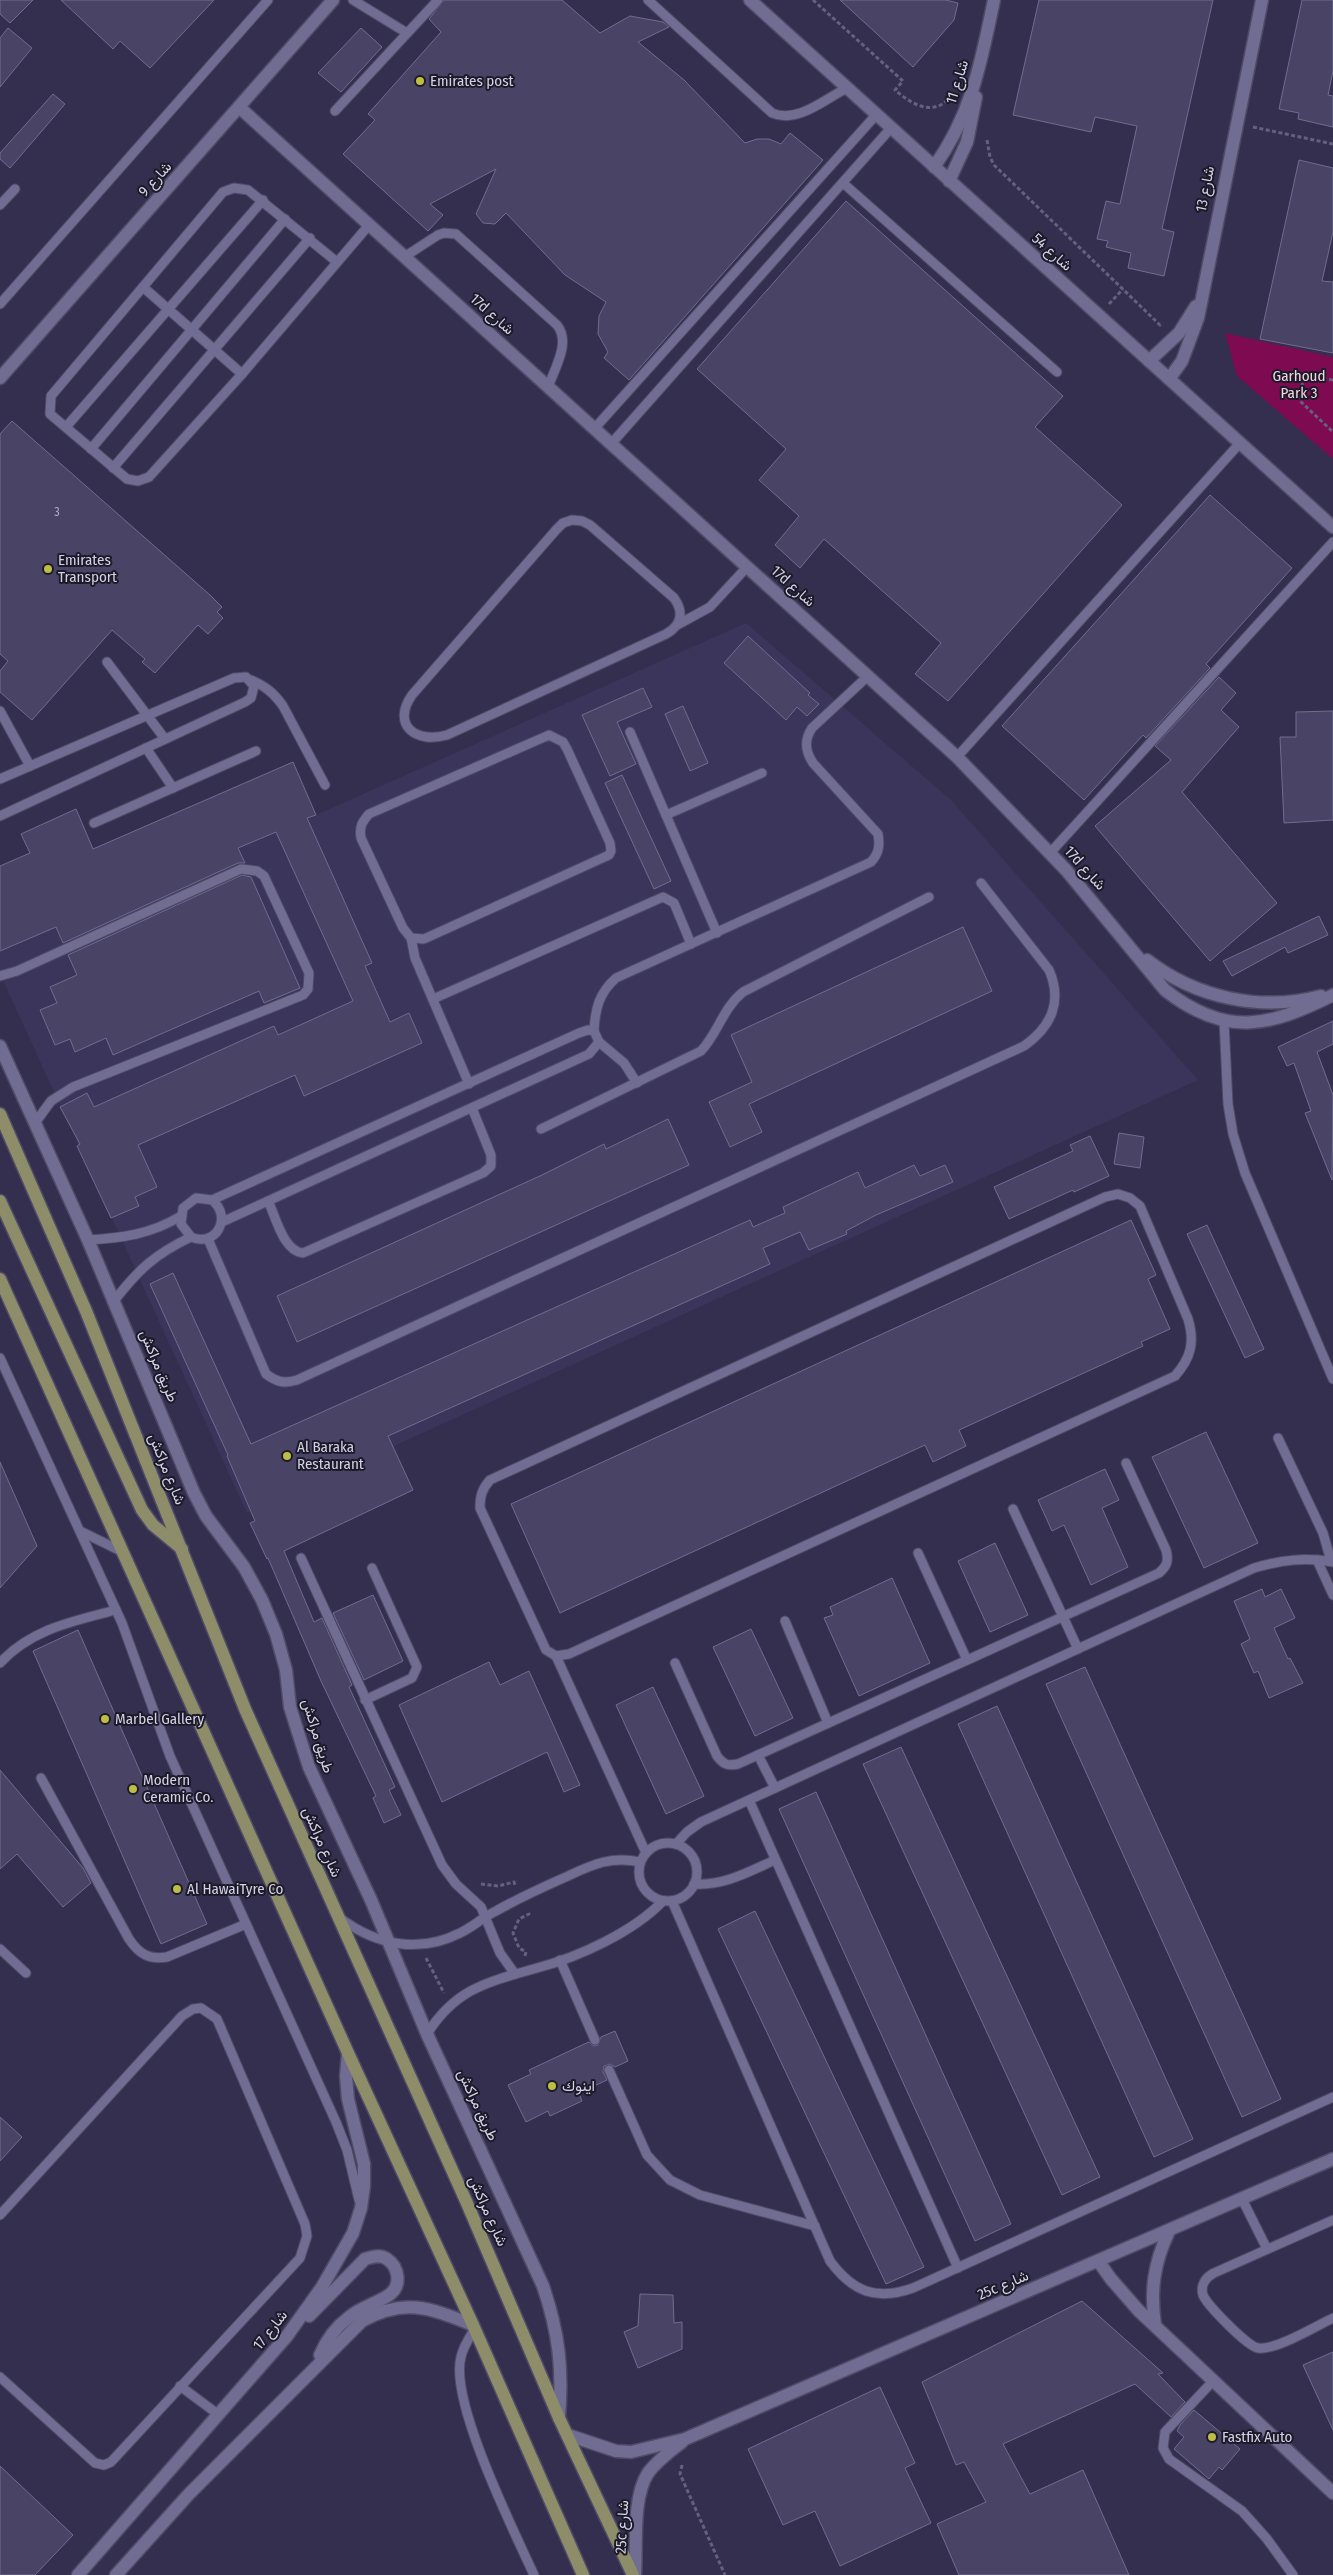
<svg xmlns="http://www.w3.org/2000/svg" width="1333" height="2575" viewBox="0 0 1333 2575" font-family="'Fira Sans Condensed',Vazirmatn,sans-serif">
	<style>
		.built { fill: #3b345b }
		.green { fill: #7e0b51 }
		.building { fill: #494466; stroke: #716c91 }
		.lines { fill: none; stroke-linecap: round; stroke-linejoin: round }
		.lane-casing { stroke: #4f4a66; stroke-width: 11 }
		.street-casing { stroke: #4f4a66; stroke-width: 15 }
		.secondary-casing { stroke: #4f4a66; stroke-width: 15 }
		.primary-casing { stroke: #4f4a66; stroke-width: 15 }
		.path { stroke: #65617d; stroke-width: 3; stroke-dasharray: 4 2.5; stroke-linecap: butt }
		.lane { stroke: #716c91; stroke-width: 9 }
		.street { stroke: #716c91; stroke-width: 12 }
		.secondary { stroke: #716c91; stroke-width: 12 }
		.primary { stroke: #8d8d6a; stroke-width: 12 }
		.poi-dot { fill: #bcbf44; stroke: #1c1a28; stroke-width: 2 }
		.labels { text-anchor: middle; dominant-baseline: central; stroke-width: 4; stroke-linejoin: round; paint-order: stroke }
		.number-label { font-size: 12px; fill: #b0aec6 }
		.poi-label { font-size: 15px; fill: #d3d1e6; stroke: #1c1a28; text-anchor: start }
		.street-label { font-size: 15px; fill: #d3d1e6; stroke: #1c1a28 }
		.park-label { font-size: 15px; fill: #f4d5e2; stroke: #1c1a28 }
	</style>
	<rect width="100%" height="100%" fill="#342f4f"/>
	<polygon class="built" points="746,623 951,800 1198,1080 247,1513 0,974 0,951 316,815"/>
	<polygon class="green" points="1225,333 1333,357 1333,459 1237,376"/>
	<g class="building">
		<polygon points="0,0 33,0 10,23 0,14"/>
		<polygon points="61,0 214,0 150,68 120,41 113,49"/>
		<polygon points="444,0 562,0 600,33 630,16 663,22 669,27 638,42 684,80 745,143 757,139 769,139 781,144 790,133 823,160 629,380 604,358 608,352 598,334 599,316 606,302 565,275 506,213 495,224 483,223 476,214 496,169 430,204 443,215 428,231 343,154 375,120 368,114 441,32 429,19"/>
		<polygon points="840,0 946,0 958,3 954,20 913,67"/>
		<polygon points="1039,0 1213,0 1162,229 1174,232 1164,276 1128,268 1131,253 1106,247 1108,241 1097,239 1106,201 1120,204 1137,126 1095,117 1091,132 1013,115"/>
		<polygon points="1302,0 1333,0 1333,71 1328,95 1333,96 1333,127 1298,119 1299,113 1279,109"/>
		<polygon points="8,28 32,48 0,87 0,38"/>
		<polygon points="361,28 382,47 341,92 318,73"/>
		<polygon points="53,94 65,104 10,168 0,159 0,153"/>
		<polygon points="1299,160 1333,168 1333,232 1322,281 1333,282 1333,353 1260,339"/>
		<polygon points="846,201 1063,396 1035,427 1122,505 948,701 915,674 941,643 824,539 800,568 775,545 799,516 759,480 786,449 697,369"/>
		<polygon points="12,421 210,595 222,607 217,612 223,618 208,634 198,625 155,673 142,662 145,659 112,630 32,720 0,692 0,671 8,661 0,654 0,434"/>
		<polygon points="1210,495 1292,568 1206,664 1210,668 1146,738 1143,735 1084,800 1002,726"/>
		<polygon points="748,636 810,693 808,695 819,704 807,716 797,707 786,720 724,663"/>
		<polygon points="1219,677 1236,693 1221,710 1239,727 1182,792 1277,903 1210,961 1095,826 1171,760 1155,746"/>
		<polygon points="643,688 652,707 617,722 636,764 610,776 582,715"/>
		<polygon points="683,706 708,763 690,771 665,714"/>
		<polygon points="1333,711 1333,820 1284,823 1280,737 1296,737 1296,712"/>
		<polygon points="293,762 316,815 307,818 372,963 365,966 390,1022 409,1013 422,1043 304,1096 295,1075 138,1145 157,1187 135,1197 139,1206 111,1218 77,1146 80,1144 60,1107 87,1093 94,1107 274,1026 278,1035 353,1001 276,832 238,848 245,863 238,863 63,943 56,927 0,951 0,866 30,853 21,834 76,809 93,849"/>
		<polygon points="622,775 671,881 654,889 605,783"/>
		<polygon points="242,875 251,877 300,988 264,1003 259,991 113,1055 106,1038 75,1052 70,1039 55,1045 40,1010 57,1003 50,987 77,975 68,955"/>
		<polygon points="1319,916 1328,935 1288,953 1285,947 1232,976 1223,961"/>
		<polygon points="963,927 992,991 749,1104 762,1132 730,1147 709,1102 752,1082 731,1035"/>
		<polygon points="1333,1021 1333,1044 1317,1052 1333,1095 1332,1180 1305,1113 1311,1111 1294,1063 1287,1066 1278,1047"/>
		<polygon points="668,1119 689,1165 297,1342 277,1296 542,1175 604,1144 606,1149"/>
		<polygon points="1119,1133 1144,1137 1140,1168 1114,1164"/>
		<polygon points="1090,1136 1109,1176 1074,1192 1073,1190 1009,1219 994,1187 1073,1151 1070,1145"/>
		<polygon points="914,1165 920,1176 945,1165 953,1182 876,1215 846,1231 847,1234 809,1250 800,1232 763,1248 770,1264 388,1436 413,1490 284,1551 314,1622 322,1618 352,1685 349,1687 395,1787 389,1790 401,1815 384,1823 373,1798 376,1796 321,1681 268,1558 267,1559 250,1523 255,1521 227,1456 228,1455 150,1284 173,1273 251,1444 750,1220 753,1227 785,1213 783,1207 858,1172 865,1188"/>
		<polygon points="1131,1220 1156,1275 1148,1279 1170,1329 1141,1342 1143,1346 959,1430 966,1446 933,1462 925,1445 560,1613 511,1504"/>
		<polygon points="1207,1225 1264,1349 1245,1358 1187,1234"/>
		<polygon points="1206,1432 1258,1543 1204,1568 1152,1457"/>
		<polygon points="0,1462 37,1546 0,1588"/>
		<polygon points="1105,1469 1119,1500 1102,1508 1128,1567 1091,1585 1064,1525 1052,1531 1038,1500"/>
		<polygon points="995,1543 1028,1615 990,1632 958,1561"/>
		<polygon points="892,1578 930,1663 859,1696 824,1618 833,1615 830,1607"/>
		<polygon points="1262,1589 1265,1597 1281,1589 1295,1618 1274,1628 1288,1659 1290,1658 1303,1683 1269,1698 1258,1671 1254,1673 1241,1644 1250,1639 1234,1601"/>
		<polygon points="373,1595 403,1661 364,1680 333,1613"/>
		<polygon points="751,1629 793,1718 755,1736 713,1647"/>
		<polygon points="78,1630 207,1924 161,1944 33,1651"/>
		<polygon points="489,1662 500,1685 529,1671 580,1785 564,1792 547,1752 442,1802 399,1705"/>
		<polygon points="1085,1667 1281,2099 1242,2117 1046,1684"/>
		<polygon points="653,1687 704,1796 666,1814 616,1705"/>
		<polygon points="997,1706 1193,2139 1154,2157 958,1724"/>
		<polygon points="901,1747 1100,2177 1062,2195 863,1764"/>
		<polygon points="0,1770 83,1868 91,1883 63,1907 17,1854 0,1869"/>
		<polygon points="816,1792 1011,2224 975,2241 779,1809"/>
		<polygon points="755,1911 924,2267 886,2284 718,1929"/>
		<polygon points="615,2031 628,2061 615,2067 610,2064 604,2066 603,2072 607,2080 579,2093 582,2101 550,2116 548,2111 526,2122 508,2085 531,2074 529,2070 580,2046 589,2042 594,2046 598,2045 601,2037"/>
		<polygon points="0,2117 22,2137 0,2161"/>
		<polygon points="640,2294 673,2295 674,2323 682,2322 682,2349 638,2368 624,2332 638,2326"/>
		<polygon points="1082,2301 1163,2373 1158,2374 1185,2402 1171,2417 1135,2384 1003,2444 1030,2494 1083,2470 1129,2575 959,2575 937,2524 986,2502 964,2462 956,2465 922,2382"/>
		<polygon points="1333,2352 1333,2430 1303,2365"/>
		<polygon points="880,2387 915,2463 905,2468 931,2523 840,2566 815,2511 783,2525 748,2449"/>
		<polygon points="1194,2410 1240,2449 1222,2470 1219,2467 1209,2479 1174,2449 1184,2437 1177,2431 1180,2425"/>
		<polygon points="0,2466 73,2535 35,2575 0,2575"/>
	</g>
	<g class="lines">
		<g class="lane-casing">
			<g id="lane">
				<polyline points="353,0 407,33"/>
				<path d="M648,0L772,113C797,124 825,99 847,88"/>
				<polyline points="335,111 438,0"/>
				<polyline points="843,183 1057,372"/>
				<polyline points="0,205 15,189"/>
				<path d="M404,257L438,235L444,233L456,234L557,325C571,342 555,368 548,387"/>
				<polyline points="337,262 248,190 234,188 223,192 51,396 50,414 127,479 138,481 149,477 242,374 369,225"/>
				<polyline points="143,287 242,374"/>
				<polyline points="0,304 268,0"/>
				<polyline points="66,427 263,200"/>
				<polyline points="594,429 876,115"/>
				<polyline points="611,444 891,128"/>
				<polyline points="91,449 285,219"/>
				<polyline points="113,468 310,238"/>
				<path d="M572,520L582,521L590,525L674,598C684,612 682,625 666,634L447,735C416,744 391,725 412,695L556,530L563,523Z"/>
				<polyline points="679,624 710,607 747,567"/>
				<polyline points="107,662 165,739"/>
				<path d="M251,680C265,686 274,693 283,706L325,785"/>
				<polyline points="0,711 30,766"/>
				<polyline points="630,732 717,933"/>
				<path d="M549,735L563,742L567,749L610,843L611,851L609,855L424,939L411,938L403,928L361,838C359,827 362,822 369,814Z"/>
				<polyline points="146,748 173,788"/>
				<polyline points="957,757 1240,443"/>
				<polyline points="0,779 234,678 246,677 254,686 251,698 245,702 0,816"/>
				<polyline points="666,815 762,773"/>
				<polyline points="94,823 256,751"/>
				<polyline points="1050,853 1333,542"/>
				<polyline points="411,938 415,958 469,1084"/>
				<polyline points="0,976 17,971 241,869 257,871 264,876 309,973 308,989 303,995 73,1087 51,1101 35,1123"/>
				<polyline points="433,999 663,897 674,903 691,944"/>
				<polyline points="1224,1021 1228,1104 1233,1134 1245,1173 1333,1379"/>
				<path d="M594,1031C595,1009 599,993 616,978L871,862C879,853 880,846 878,834L813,763C805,751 804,740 812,728L868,676"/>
				<polyline points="599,1042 624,1063 637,1083"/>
				<path d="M541,1129L701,1051C718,1033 723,1008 743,992L929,897"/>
				<path d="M1118,1194L1130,1198L1140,1206L1188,1319C1195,1342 1191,1358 1175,1376L569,1654L556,1656L546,1650L480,1508C480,1496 482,1489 490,1480L1105,1197Z"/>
				<polyline points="212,1200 579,1033 588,1030 594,1031 599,1042 589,1054 222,1222"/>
				<path d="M268,1201C276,1217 283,1251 303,1253L483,1173L491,1166V1155L472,1108"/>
				<path d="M208,1239L266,1374C277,1382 284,1384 297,1380L1024,1046C1051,1027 1063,1002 1049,970L981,883"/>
				<path d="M88,1240C123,1238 151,1234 181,1216"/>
				<path d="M114,1301C138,1270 155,1254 191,1237C216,1248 233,1217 212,1200L196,1198L183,1208L181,1224L191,1237"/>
				<polyline points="0,1358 122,1623 170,1756 336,2122 347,2150 359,2200"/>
				<polyline points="1278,1438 1323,1533 1331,1561"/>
				<polyline points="1013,1509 1078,1649"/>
				<polyline points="80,1531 123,1552"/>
				<polyline points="918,1553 967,1660"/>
				<polyline points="301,1558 442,1865 456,1884 481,1907 500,1953 515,1974"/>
				<polyline points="1317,1560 1333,1595"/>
				<polyline points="785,1621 828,1723"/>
				<polyline points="556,1656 646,1853"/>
				<path d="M0,1663C31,1629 74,1621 116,1610"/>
				<path d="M675,1663L717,1756C724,1765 728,1766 738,1764L1159,1573C1167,1566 1169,1561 1166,1550L1126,1463"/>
				<polyline points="365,1700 412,1678 417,1667 372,1568"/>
				<polyline points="758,1755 775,1788"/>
				<path d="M41,1778L129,1939C139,1954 149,1960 167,1957L246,1924"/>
				<polyline points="749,1800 958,2268"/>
				<circle cx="668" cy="1872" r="29"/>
				<path d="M676,1844L687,1832L701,1822L1254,1568C1281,1560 1305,1557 1333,1562"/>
				<path d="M694,1884C724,1886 748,1872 775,1860"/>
				<path d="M672,1901L830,2261C853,2292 876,2301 913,2288L1333,2097"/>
				<path d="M340,1918C376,1945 419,1954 460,1933C473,1927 483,1917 496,1911C519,1898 543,1887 568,1876C593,1864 612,1856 640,1862"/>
				<polyline points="0,1949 26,1973"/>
				<polyline points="560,1960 595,2040"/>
				<path d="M427,2034C456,1988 488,1982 537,1968C579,1957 633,1932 663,1901"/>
				<polyline points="609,2070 647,2155 670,2180 700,2195 815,2226"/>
				<polyline points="1242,2199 1267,2249"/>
				<polyline points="0,2215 182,2016 193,2009 201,2008 217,2019 305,2224 307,2236 300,2258 111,2462 104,2465 95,2463 0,2377"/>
				<path d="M1333,2220L1214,2273C1206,2277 1200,2285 1203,2295C1207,2305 1247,2346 1258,2348C1275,2351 1316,2326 1333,2318"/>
				<path d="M474,2330C469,2338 463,2347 461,2357C449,2401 514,2531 534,2575"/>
				<polyline points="1214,2380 1165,2432 1163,2448 1169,2459 1242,2511 1267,2539 1293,2575"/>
				<polyline points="180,2386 219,2415"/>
			</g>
		</g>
		<g class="street-casing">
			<g id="street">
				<path d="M239,107L957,757L1066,870L1165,990C1226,1038 1269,1027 1333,995"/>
				<path d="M934,167C972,114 981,62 994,0"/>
				<polyline points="949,181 967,142 976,97"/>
				<polyline points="1149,361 1179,333 1196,306"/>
				<polyline points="1169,379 1182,361 1198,318 1262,0"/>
				<path d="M1147,960C1196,998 1261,1012 1321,996"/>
				<path d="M0,1046L88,1240L194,1493L206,1516L244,1567L262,1600L276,1634L286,1670L290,1707L309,1767L371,1900L427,2034L543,2286C559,2333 563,2369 559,2418"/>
				<path d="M309,2316L365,2259C372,2257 380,2254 387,2259C399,2267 402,2286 389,2295C376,2304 360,2307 348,2318C336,2327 326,2341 320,2355"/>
				<polyline points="78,2575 287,2336 322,2287 353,2233 361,2208 364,2186 364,2164 348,2099 346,2076 348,2053"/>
				<path d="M116,2575L189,2494L362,2321C405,2297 430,2308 473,2325"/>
			</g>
		</g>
		<g class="secondary-casing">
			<g id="secondary">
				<polyline points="750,0 1333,527"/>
				<polyline points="0,378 333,0"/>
				<polyline points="1099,2262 1111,2279 1139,2311 1333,2493"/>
				<path d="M1155,2325C1150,2290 1154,2263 1169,2231"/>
				<polyline points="568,2435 616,2451 631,2452 685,2439 1333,2159"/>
				<path d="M635,2575C637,2545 632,2498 648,2473C657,2461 670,2451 682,2442"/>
			</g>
		</g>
		<g class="primary-casing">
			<g id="primary">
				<polyline points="0,1114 86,1311 245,1709 466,2201 559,2418 633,2575"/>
				<polyline points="0,1201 142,1510 153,1525 182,1549"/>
				<polyline points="0,1279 348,2053 473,2325 583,2575"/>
			</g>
		</g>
		<g class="path">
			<path d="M813,0L903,81L895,90C910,103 933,118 950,97"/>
			<polyline points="1253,127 1333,144"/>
			<polyline points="987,140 990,157 994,165 1160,325 1161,324"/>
			<polyline points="1109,304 1123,289"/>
			<polyline points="1333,380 1313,377 1304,381 1299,391 1300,401 1333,432"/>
			<polyline points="481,1884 498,1886 514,1882 515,1885"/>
			<polyline points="525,1956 526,1952 519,1948 513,1933 519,1919 529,1914 527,1911"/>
			<polyline points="426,1958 444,1993"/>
			<polyline points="682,2465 680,2474 725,2575"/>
		</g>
		<use href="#lane" class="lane"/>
		<use href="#street" class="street"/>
		<use href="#secondary" class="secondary"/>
		<use href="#primary" class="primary"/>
	</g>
	<g class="poi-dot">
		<circle cx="420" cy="81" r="5"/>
		<circle cx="48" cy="569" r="5"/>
		<circle cx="287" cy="1456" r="5"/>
		<circle cx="105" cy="1719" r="5"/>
		<circle cx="133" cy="1789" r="5"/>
		<circle cx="177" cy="1889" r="5"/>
		<circle cx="552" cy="2086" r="5"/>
		<circle cx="1212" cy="2437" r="5"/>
	</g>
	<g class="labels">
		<g class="number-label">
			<text x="57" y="512">3</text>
		</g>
		<g class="poi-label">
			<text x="430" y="81">Emirates post</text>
			<text x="58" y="560">Emirates<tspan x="58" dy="17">Transport</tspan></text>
			<text x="297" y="1447">Al Baraka<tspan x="297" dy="17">Restaurant</tspan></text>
			<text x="115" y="1719">Marbel Gallery</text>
			<text x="143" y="1780">Modern<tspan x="143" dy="17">Ceramic Co.</tspan></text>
			<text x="187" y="1889">Al HawaiTyre Co</text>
			<text x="562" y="2086">اينوك</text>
			<text x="1222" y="2437">Fastfix Auto</text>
		</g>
		<g class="street-label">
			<text transform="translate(957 82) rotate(-73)">شارع 11</text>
			<text transform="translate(155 179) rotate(-48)">شارع 9</text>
			<text transform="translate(1205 189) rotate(-79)">شارع 13</text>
			<text transform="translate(1052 252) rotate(42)">شارع 54</text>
			<text transform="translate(492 314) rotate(42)">17d شارع</text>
			<text transform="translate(793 586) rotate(42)">17d شارع</text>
			<text transform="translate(1085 868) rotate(48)">17d شارع</text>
			<text transform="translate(159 1366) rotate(67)">طريق مراكش</text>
			<text transform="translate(167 1469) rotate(68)">شارع مراكش</text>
			<text transform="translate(318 1736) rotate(73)">طريق مراكش</text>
			<text transform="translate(322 1842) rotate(66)">شارع مراكش</text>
			<text transform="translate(478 2105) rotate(65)">طريق مراكش</text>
			<text transform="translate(488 2211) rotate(66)">شارع مراكش</text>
			<text transform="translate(1003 2285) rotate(-23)">25c شارع</text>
			<text transform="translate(270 2330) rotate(-52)">شارع 17</text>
			<text transform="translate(622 2527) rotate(-87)">25c شارع</text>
		</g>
		<g class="park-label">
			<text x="1299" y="376">Garhoud<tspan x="1299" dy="17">Park 3</tspan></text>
		</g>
	</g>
</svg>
